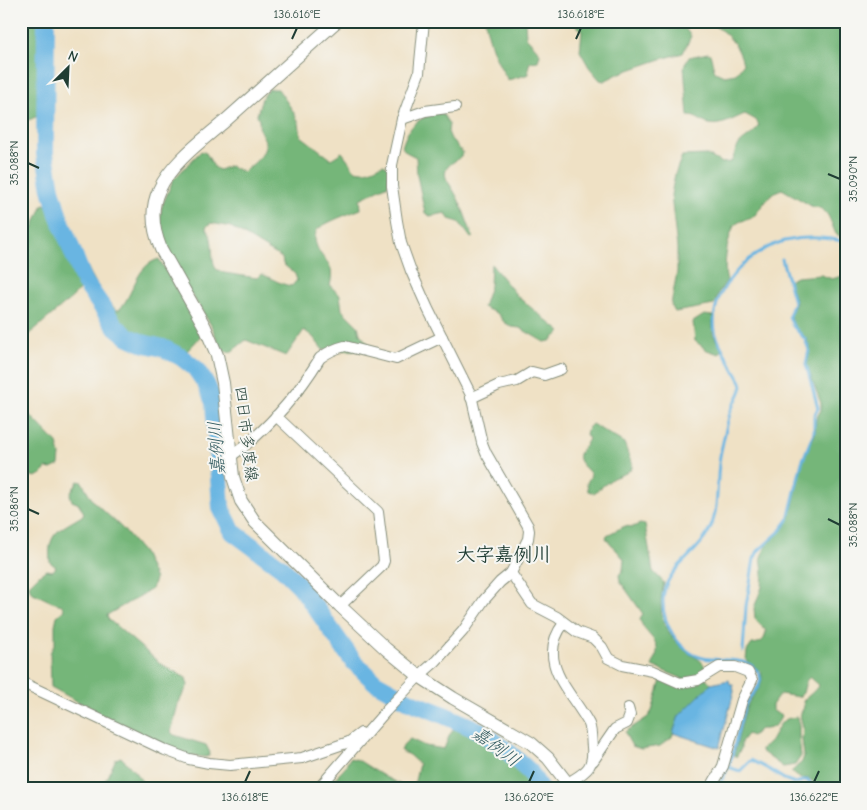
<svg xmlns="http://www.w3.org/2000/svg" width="867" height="810" viewBox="0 0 867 810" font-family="'Comic Neue','Klee One',sans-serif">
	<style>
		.forest { fill: #75b679; stroke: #4a7a56; fill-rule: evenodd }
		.water { fill: #69b5e2; stroke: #44798b }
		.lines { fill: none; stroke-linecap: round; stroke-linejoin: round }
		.stream { stroke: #69b5e2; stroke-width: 3 }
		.river { stroke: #69b5e2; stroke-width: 18 }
		.minor-casing { stroke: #878f7c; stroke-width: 12 }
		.major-casing { stroke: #878f7c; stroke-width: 14 }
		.minor { stroke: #fff; stroke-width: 10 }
		.major { stroke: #fff; stroke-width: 12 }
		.ticks { fill: none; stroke: #1f3d34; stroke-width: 2 }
		.labels { text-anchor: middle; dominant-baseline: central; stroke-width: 4; stroke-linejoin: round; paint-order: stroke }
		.street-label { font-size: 16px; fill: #1f3d34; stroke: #f6f6f2 }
		.water-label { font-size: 18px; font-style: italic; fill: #325b60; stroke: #f6f6f2 }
		.quarter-label { font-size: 19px; font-weight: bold; fill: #1f3d34; stroke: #f6f6f2 }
		.neatline { fill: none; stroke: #1f3d34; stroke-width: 2 }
		.ticks-label { font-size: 12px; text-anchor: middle; fill: #1f3d34 }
	</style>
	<rect width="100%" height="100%" fill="#f6f6f2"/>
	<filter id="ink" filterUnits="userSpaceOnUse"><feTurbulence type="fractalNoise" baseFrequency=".02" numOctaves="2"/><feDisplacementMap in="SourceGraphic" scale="10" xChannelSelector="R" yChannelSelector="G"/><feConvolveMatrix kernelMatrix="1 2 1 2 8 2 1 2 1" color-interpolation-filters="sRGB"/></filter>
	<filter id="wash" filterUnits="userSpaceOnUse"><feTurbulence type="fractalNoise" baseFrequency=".0096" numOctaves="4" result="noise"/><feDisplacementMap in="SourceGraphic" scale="20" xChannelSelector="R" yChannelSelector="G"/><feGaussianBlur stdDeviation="1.12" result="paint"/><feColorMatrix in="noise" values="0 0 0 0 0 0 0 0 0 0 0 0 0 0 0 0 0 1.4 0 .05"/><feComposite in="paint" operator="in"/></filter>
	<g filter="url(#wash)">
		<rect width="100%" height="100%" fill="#efe1c5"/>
		<g class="forest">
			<polygon points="21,21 40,21 40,115 29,120 21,117"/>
			<path d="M485,21H525L526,37L537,49L540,54L538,61L530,62L528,68L529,74L508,80C495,60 490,44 485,21Z"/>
			<polygon points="572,21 679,21 691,36 683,53 661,59 620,73 604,81 600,80 589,67 580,51 582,31"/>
			<path d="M702,21H841L846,29V239L836,234C830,222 829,207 813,207L782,189C770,192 762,207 754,216C749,221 742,219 736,224C728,231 722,270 727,280L719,292L714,305L675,312L671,305L677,272V248L671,195L675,174L682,156L707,155L722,163L731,162C735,157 734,151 738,146C743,138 754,136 759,125L756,120L745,114C732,119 720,128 706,123C699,120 696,116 688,116L684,66L689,57L708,53L710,54L715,72L724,76L736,74L743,64C739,44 722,26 702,21Z"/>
			<path d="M269,89H278L293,111L299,123L301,136L331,159L342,152L351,164L353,169C365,174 372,169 383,164L389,167L388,185L360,199L361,209C353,212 324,223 318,229C315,232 314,239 316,244C322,264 336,259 330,286L340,295L342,310L358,326L360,334L370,346L371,351L323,350L313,337L304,330L286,356L246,340L231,352L222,351L211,325L186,286L163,240L159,223L162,206L173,180L201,151L206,153L214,167L219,170L230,166L243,172C253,164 267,155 265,141C264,137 261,134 260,130C258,124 261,121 257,115L262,98ZM211,223L231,227L282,258L283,264L295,274L297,280L292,286C281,285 272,278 261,274L257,278L224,273L216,269C209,255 216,241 206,227Z"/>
			<path d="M437,113H442L449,124L448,132L451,139L463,153C459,161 449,162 446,170C444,176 447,180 450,185C461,201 466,219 473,237L471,238L459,222L449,219L446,213L430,216L425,213L417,175L416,157L406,152L402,147C408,127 417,118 437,113Z"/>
			<path d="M43,204L50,206L70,260L83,286C65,307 40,322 21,343V241L30,235Z"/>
			<path d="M73,233C84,260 95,289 116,310H119C135,293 135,266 159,259L203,334L186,352L140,338L118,323L89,281L72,236Z"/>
			<polygon points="491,264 518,297 561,332 550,341 544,342 520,328 512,327 504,322 498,314 483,307 490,286"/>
			<path d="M821,275L832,279L846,275V417C842,424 846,428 845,435C845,443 842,445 846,452V789H819C813,781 811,777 801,779L791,772L802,762L804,756L802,740L803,728L800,715L804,707L803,701C809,695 814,692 819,685L810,677L806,681L803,693L799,697L780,694L772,705V710L781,716C778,726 770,730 760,729L752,736L747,734L741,742V749L736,757L734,755C738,740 742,717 748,704C754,692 765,687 761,672L746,660L747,651L752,644C761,643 765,641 766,631L755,619L754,608L762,587L763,571L761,557L766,546L786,525L791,514L803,460L815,434L816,419L821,410V403L807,366L810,349L806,338L794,326L790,315L796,303L789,281L796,277Z"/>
			<polygon points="704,315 713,316 713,334 722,350 719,354 707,350 695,341 693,322"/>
			<polygon points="21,396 25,403 25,410 57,443 60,455 59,465 51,469 46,468 42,474 35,477 29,475 21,479"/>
			<path d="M592,424L624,443L632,465V468L626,473L613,478L594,493L588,491L587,483L591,475C588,468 576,463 579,454C581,449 587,444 589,439L586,434L588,428Z"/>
			<path d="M78,481L82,482L93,501L122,528L143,553L155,579L152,589L107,615L108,619L162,665L186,678L188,685L178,704L171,732L174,735L206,745L210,753L209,756L205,757L183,755L146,739L51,687L50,653L55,643V625L57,616L64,610L62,605L52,602L31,592L29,585L39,575L46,570L53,571L56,567L50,562C47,532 59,530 82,516L84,513L79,504L72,501L70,494Z"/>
			<path d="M640,524L645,525L653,571L664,583C656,615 664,635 690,654C698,659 703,660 706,670L704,673L686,680L652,666C666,639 648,641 640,620L643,614L620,581L619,575L623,570L624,559L606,538L607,535L625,526L633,527Z"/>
			<polygon points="662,677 670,681 706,678 711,684 679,716 672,737 660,746 641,749 632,746 628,739 625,732 648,717 652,711"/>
			<path d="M797,717L799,724V737L801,756L795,765L783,767L761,751V749C764,746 769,745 771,741C779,729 778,718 797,717Z"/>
			<path d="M457,726C488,739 515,760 535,789H324L344,769L350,758L358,760L385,777L407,788L414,785L419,764L409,755L401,751L404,744L410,739L425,746L444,749L450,734Z"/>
			<polygon points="121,757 134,771 148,789 94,789 95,786 106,779 116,759"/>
		</g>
		<polygon class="water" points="729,680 730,684 733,684 734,692 719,748 673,733 679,716 711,684"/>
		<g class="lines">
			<g class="stream">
				<polyline points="743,651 746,606 754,559 758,551 779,532 788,520 802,462 814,432 814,416 818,408 806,364 809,350 805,339 793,326 789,316 794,302 782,259"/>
				<polyline points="728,767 740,771 751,760 770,770 784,779 795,783 807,780 816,789"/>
				<path d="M717,789C721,781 726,773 729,765C736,745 738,723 746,703C750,694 765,685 759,674C749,655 720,662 703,658C679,652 662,624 663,600C664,569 695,557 708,533C721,511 715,476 721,451C724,437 727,423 731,410C735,402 740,395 742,386L741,382C735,371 716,341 715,331C708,291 749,250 785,241C806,236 825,237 846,242"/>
			</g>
			<polyline class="river" points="46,21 45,154 51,189 58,214 84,281 116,327 127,336 142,343 163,348 181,357 195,368 206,384 214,402 221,508 233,532 282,568 301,587 353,661 375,682 409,701 439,713 480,731 506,750 530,772 540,789"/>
		</g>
	</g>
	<g filter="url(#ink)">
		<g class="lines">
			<g class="minor-casing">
				<g id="minor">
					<polyline points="402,119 425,111 455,107"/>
					<polyline points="471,398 499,385 517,381 532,372 544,375 561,369"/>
					<polyline points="276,416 378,512 384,561 382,566 340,606"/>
					<path d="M230,457C268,430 296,397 320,358C328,352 336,348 345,346L396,359L442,337"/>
					<polyline points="511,573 532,604 557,617 577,632 593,638 602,647 608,658 622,665 653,671 680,683 698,680 719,667 735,667 748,672 752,680 742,700 723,766 710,789"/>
					<path d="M564,623C534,662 572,692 589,724C592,732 591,739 592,747C594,769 585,772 568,783"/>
					<polyline points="21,682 165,750 189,759 209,763 230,765 302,758 349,742 361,733"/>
					<polyline points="593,761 615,729 627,723 630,715 628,708"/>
					<polyline points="318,789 386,711 419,676 436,661 463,631 484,600 500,582 511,573 528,539 529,531 528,526 486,453 482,443 471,395 428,309 411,271 401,243 397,221 392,186 392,165 402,119 419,73 424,21"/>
				</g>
			</g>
			<g class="major-casing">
				<path id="major" d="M337,21C300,54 262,88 225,121C203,140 171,163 159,190C150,209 153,230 161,249L205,327L217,355L223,383L233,477L241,501L255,522L340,606L386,649L419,676L453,698L531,743L548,758L572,789"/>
			</g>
			<use href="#minor" class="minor"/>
			<use href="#major" class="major"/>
		</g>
	</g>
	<path class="ticks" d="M292,39L297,28M576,39L581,28M28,163L39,168M828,174L840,179M28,509L39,514M828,519L840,525M245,782L250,771M529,782L534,771M814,782L819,771"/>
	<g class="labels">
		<g class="street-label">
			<text transform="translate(246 434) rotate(83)">四日市多度線</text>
		</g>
		<g class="water-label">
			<text transform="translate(217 448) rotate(-94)">嘉例川</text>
			<text transform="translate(496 747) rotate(36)">嘉例川</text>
		</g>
		<g class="quarter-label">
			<text x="504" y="555">大字嘉例川</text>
		</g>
	</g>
	<rect width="867" height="810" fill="none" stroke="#f6f6f2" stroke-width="55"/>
	<g transform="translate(68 68) rotate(24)" stroke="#f6f6f2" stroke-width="4" paint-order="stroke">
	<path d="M0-4L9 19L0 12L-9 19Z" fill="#1f3d34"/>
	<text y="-8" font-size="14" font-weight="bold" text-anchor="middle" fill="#1f3d34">N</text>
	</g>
	<rect x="28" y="28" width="812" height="754" class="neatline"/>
	<g class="ticks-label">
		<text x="297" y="18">136.616°E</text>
		<text x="581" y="18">136.618°E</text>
		<text transform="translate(14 163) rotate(-90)" y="4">35.088°N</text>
		<text transform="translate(853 179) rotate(-90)" y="4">35.090°N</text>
		<text transform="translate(14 509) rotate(-90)" y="4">35.086°N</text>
		<text transform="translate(853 525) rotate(-90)" y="4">35.088°N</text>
		<text x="245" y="801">136.618°E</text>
		<text x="529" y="801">136.620°E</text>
		<text x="814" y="801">136.622°E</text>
	</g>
</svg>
